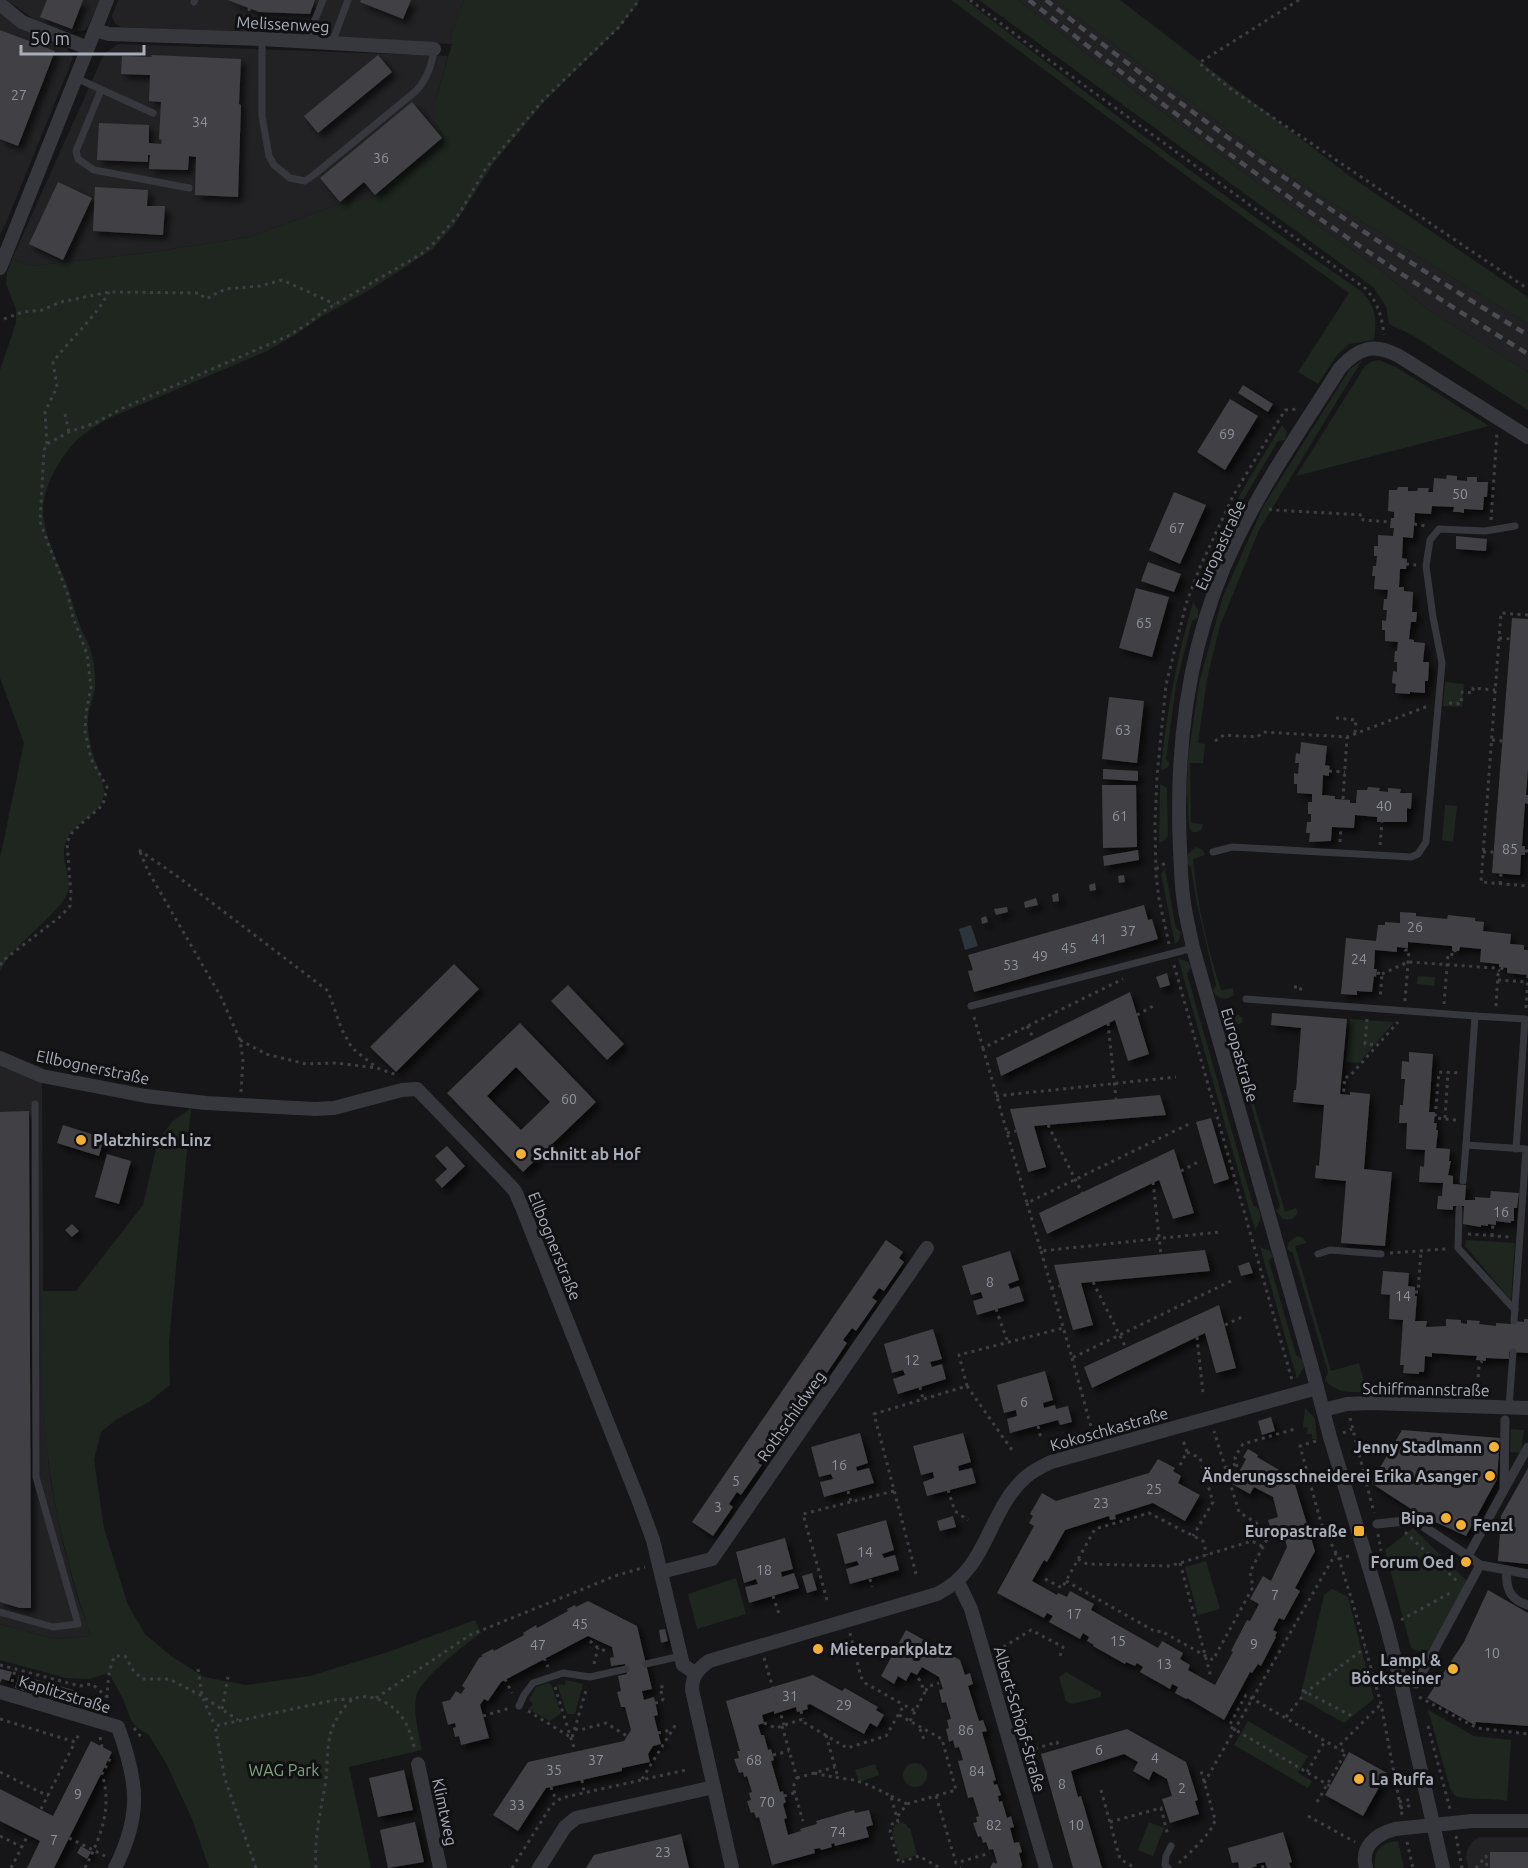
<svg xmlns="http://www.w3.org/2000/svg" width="1528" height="1868" viewBox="0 0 1528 1868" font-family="Ubuntu,sans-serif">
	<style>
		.built { fill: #222225 }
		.green { fill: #1e261f }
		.water { fill: #2c353c }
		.building { fill: #404145; fill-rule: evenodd; filter: url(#shadow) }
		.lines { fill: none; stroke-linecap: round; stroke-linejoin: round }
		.path { stroke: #3d3f44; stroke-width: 3; stroke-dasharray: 3 4.5; stroke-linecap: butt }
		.service { stroke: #37383d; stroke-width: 7 }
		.pedestrian { stroke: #37383d; stroke-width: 9 }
		.minor { stroke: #37383d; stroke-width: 14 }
		.rail { stroke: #4a4c52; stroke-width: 4.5; stroke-dasharray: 8 6; stroke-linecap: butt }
		.poi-dot { fill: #f2b134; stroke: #111113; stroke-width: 2 }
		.labels { text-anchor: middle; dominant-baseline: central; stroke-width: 6; stroke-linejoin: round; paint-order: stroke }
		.number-label { font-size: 14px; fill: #8e929b }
		.street-label { font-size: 16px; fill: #a8adb8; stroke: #111113 }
		.poi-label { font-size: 16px; font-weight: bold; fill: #a8adb8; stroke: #111113; text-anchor: end }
		.park-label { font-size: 16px; fill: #7fa381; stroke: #111113 }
	</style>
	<defs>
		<filter id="shadow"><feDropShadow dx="5" dy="5" stdDeviation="3" flood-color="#0009"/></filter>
	</defs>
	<rect width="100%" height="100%" fill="#161618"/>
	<g class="built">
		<polygon points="6,0 100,0 88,26 85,30 70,33 34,19"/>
		<polygon points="118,0 464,0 450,38 452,44 122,27 115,24 112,16"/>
		<polygon points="1018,0 1055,0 1298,182 1528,324 1528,372 1427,309 1375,266 1258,183 1136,92"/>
		<polygon points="0,13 21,29 67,48 73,58 6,223 0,235"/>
		<polygon points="118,44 448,56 436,99 436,121 444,140 374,197 340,204 249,237 153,252 31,266 12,259 104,54"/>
		<polygon points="0,1065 42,1082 44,1415 50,1478 63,1544 77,1597 91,1636 54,1639 0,1624"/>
		<polygon points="1479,1837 1528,1837 1528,1868 1468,1868 1466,1858 1467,1850 1473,1841"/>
	</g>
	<g class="green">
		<path d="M464,0H640L620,27L543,103L493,164L455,224L433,249L373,288L321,317L295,335L267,351L112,417C100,423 88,430 78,439C59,458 39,492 44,520C47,542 57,560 65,580C71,594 74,609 79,623C82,632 87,640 90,648C94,660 96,676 95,689C93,699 88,709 88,720C87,727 89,735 90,742C92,760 108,783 103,799C98,816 74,823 67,839C58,859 73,877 68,892C64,907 22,941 10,955C6,960 3,966 0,971V858L24,743L0,678V370L16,323V309L6,284L7,272L12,259L31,266L153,252L249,237L340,204L374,197L444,140L436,121V99L452,44L450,38Z"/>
		<path d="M951,0H966C1095,101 1226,199 1361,291C1376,305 1377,320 1374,340L1349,344L1337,355L1318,384L1298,372L1349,293L1192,180Z"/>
		<polygon points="979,0 1018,0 1136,92 1258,183 1375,266 1427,309 1528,372 1528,410 1412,335 1389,324 1386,306 1373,287"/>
		<polygon points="1055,0 1120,0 1347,174 1528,297 1528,324 1298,182"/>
		<polygon points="1362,360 1259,530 1220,626 1207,679 1198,743 1205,744 1203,763 1190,763 1191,823 1203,824 1202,829 1198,832 1192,832 1189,827 1187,792 1188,758 1199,683 1223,596 1264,505 1350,369"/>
		<polygon points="1379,360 1396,367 1489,426 1296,476 1365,366 1373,361"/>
		<path d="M1282,425L1287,432L1285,440L1278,441L1243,500L1212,565L1214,572L1210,578L1201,579C1220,524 1251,475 1282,425Z"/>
		<path d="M1193,602L1198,610V617L1192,621L1176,686L1166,759L1170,764L1167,768L1161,770C1166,713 1177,657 1193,602Z"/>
		<polygon points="1445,682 1464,684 1462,707 1443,706"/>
		<polygon points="1160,784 1167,788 1168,836 1164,841 1159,843"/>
		<polygon points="1445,805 1457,806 1453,842 1442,840"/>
		<path d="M1196,847L1203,850L1205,855L1193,859C1197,904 1207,947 1221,990L1233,988L1234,995C1226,1001 1218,999 1213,991L1216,985L1197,904L1191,867L1186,862L1188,854Z"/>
		<polygon points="1165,869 1176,928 1181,932 1179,940 1175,944 1161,874"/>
		<polygon points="1178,958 1188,962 1191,967 1187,974 1253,1205 1259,1209 1261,1218 1255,1230"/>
		<polygon points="1418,976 1435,977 1434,986 1417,984"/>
		<path d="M1232,1014L1239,1015L1243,1019L1242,1023L1232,1026L1285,1212L1296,1208L1298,1212C1294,1219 1291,1221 1283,1219L1276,1211L1280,1207L1229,1029L1224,1024L1227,1018Z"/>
		<polygon points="1350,1019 1394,1022 1359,1063 1346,1062"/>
		<path d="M191,1108L169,1343L170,1385L149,1402L117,1419L101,1432L94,1460L104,1528L128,1605L145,1634L171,1656L204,1677L246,1685L310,1676L391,1651L475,1620L481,1633C464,1646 424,1675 417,1694C412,1711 419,1733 422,1750L349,1767L371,1868H209L192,1819L166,1763L148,1734L137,1728L131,1720L123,1699L109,1673L89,1679L66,1678L0,1660V1624L54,1639L91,1636C66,1565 49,1491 44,1416C41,1375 42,1333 42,1291H76L143,1205L158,1140L173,1121Z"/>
		<path d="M1297,1236L1303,1238L1306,1243L1295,1246L1331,1371L1359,1363L1367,1392C1349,1392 1338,1394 1325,1380L1328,1372L1293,1253L1287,1249L1289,1242Z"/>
		<polygon points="1466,1240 1515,1243 1511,1300 1465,1246"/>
		<polygon points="1260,1247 1270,1251 1273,1256 1269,1261 1296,1355 1303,1360 1304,1367 1297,1379"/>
		<polygon points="1305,1408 1315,1418 1317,1439 1312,1439 1312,1434 1307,1434 1308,1428 1303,1427"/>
		<polygon points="1511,1429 1524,1430 1521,1453 1510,1452"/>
		<polygon points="1413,1528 1468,1582 1426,1655 1411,1648 1385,1550"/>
		<polygon points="1206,1561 1220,1609 1198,1615 1185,1567"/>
		<polygon points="736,1578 746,1614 697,1629 688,1594"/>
		<polygon points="1332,1589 1348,1597 1374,1699 1344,1723 1300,1698 1324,1595"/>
		<polygon points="1066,1672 1101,1692 1101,1697 1072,1704 1066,1701 1059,1677"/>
		<polygon points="566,1680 583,1684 575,1714 567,1714 557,1684 565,1685"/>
		<polygon points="548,1683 551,1684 561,1713 550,1721 528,1709 533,1704 529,1700 536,1687"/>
		<path d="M1428,1710L1474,1736L1511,1740L1507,1801C1495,1798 1463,1800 1456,1796C1453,1794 1452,1791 1450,1788Z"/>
		<polygon points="1248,1721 1308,1756 1298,1773 1312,1781 1308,1788 1234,1745"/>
		<circle cx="915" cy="1775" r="12"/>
		<polygon points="875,1764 879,1775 859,1782 855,1770"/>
		<polygon points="903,1822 904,1824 906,1824 908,1828 910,1828 917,1855 900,1860 892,1832 894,1831 893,1828 895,1827 895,1825"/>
		<polygon points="1149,1822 1164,1828 1153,1856 1138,1850"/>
		<path d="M1398,1841L1404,1868H1375C1373,1851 1381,1842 1398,1841Z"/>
	</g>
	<polygon class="water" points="971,925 978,946 965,950 959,929"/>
	<g class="building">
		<polygon points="47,0 83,0 72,29 40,17"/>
		<polygon points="228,0 315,0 310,14 259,12"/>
		<polygon points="361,0 411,0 403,19 360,2"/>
		<polygon points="0,30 55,51 18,146 0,139"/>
		<polygon points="151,55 241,59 239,104 241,105 238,197 195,195 196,157 189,156 188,170 149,169 150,155 148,155 148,162 97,160 99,123 149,125 149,143 161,144 162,140 159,139 161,102 149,101 150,75 121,74 122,56 152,57"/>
		<polygon points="378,55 392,72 318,133 304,116"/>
		<polygon points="412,102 442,138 375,195 364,182 340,202 320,178"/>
		<polygon points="58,182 92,198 63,260 29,244"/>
		<polygon points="95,187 148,190 147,206 165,206 163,235 93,231"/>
		<polygon points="1243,385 1273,404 1268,412 1238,393"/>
		<polygon points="1230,399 1258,416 1225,470 1197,452"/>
		<polygon points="1447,475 1457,476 1457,480 1467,481 1467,477 1477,477 1477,482 1488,482 1487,497 1484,497 1483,510 1464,509 1464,513 1459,512 1453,512 1454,507 1432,506 1431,514 1415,513 1413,538 1403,537 1402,558 1407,559 1406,569 1400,569 1399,587 1404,587 1404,591 1413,592 1412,612 1417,612 1416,622 1411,622 1409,639 1414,640 1414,642 1425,643 1423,662 1429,662 1428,681 1425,681 1425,693 1410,692 1410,694 1395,693 1396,684 1392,683 1393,671 1397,672 1397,662 1394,662 1395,651 1397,651 1398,642 1385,641 1385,630 1382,630 1382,620 1386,621 1387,610 1383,610 1384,599 1387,599 1388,590 1374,589 1375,576 1372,576 1373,566 1376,566 1377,556 1374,556 1374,546 1378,546 1378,535 1393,536 1394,528 1390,528 1391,518 1394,518 1394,512 1388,511 1389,490 1397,490 1398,487 1408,487 1408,491 1417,491 1418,488 1429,488 1428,492 1433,492 1434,478 1446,479"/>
		<polygon points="1174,492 1206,505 1180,564 1149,550"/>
		<polygon points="1456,536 1487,539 1486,551 1456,549"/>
		<polygon points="1148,562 1181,574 1174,592 1141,581"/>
		<polygon points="1136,588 1169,597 1152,657 1119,648"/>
		<polygon points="1512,618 1528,619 1528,768 1526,795 1528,795 1528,804 1525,803 1522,846 1525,846 1525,855 1521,855 1520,875 1492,873"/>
		<polygon points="1109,697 1144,701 1137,763 1102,759"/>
		<polygon points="1301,742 1327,746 1325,765 1330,766 1329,771 1329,776 1323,775 1322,795 1335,796 1335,799 1350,800 1350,803 1356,803 1357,790 1367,790 1368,787 1380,788 1379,791 1388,792 1388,788 1401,789 1400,793 1412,793 1411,809 1407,808 1407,822 1377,822 1377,817 1355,815 1354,828 1332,827 1331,841 1309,842 1310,833 1306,833 1307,822 1311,822 1311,814 1308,814 1308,802 1312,802 1312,794 1297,793 1297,784 1294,784 1294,773 1298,774 1299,763 1295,763 1296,753 1300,754"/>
		<polygon points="1103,769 1138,771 1138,781 1103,779"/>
		<polygon points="1102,785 1136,785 1137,847 1103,848"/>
		<polygon points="1138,850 1139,860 1104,866 1103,856"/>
		<polygon points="1124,875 1125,882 1119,883 1118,876"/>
		<polygon points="1095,883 1096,890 1090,891 1089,885"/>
		<polygon points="1058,893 1059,901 1053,902 1052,895"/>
		<polygon points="1036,898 1038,905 1025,908 1024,902"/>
		<polygon points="1144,905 1148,920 1152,919 1158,939 974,992 968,971 973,970 968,955"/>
		<polygon points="1007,907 1008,912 996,915 994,909"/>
		<polygon points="1400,912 1416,913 1416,916 1447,919 1448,915 1475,918 1475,921 1484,922 1483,931 1511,934 1510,944 1524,945 1524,950 1528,950 1528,975 1507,973 1507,968 1499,967 1499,964 1480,962 1481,949 1460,947 1459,951 1452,951 1452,946 1408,942 1408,948 1397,947 1397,952 1375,950 1374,969 1377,969 1376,977 1374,976 1372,992 1357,991 1357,995 1341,994 1346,938 1376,941 1378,925 1385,925 1385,922 1400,923"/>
		<polygon points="986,916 988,922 982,924 981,918"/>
		<polygon points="454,964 479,989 396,1072 370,1047"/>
		<polygon points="1167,973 1170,985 1160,988 1156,977"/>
		<polygon points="568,985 624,1044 607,1060 551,1001"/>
		<polygon points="1130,992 1149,1054 1128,1061 1115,1020 1001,1076 996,1058"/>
		<polygon points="1272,1013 1347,1019 1340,1094 1350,1095 1350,1092 1370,1094 1364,1169 1392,1172 1385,1246 1341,1243 1346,1181 1315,1178 1316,1165 1319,1166 1324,1105 1293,1102 1294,1090 1296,1090 1301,1028 1271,1025"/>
		<path d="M520,1023L596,1102L523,1172L447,1093ZM516,1067L550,1102L521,1130L487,1096Z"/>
		<polygon points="1409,1052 1433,1054 1429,1112 1435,1112 1434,1123 1437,1123 1436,1130 1438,1130 1436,1148 1450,1149 1449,1161 1451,1161 1448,1175 1453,1176 1453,1184 1466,1185 1465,1200 1475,1200 1475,1197 1490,1198 1491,1191 1519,1193 1517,1208 1514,1208 1514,1221 1511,1221 1511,1223 1496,1221 1496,1225 1488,1224 1488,1226 1481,1225 1481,1227 1463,1224 1464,1206 1453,1206 1453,1210 1437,1209 1438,1196 1442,1196 1443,1183 1419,1182 1420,1166 1424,1167 1425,1150 1406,1149 1407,1123 1399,1123 1400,1105 1403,1105 1405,1079 1401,1079 1402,1061 1409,1062"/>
		<polygon points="1160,1095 1166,1115 1034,1126 1046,1167 1028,1172 1010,1109"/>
		<polygon points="29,1111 31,1608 20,1608 0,1602 0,1112"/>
		<polygon points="1211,1118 1229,1179 1214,1184 1196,1122"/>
		<polygon points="63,1125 104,1138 99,1156 57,1143"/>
		<polygon points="447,1146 465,1166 442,1188 435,1180 447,1169 435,1156"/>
		<polygon points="1174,1149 1194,1213 1173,1219 1159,1180 1047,1234 1039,1213"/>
		<polygon points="107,1154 131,1161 119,1204 95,1197"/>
		<polygon points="72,1224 79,1231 72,1237 65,1230"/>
		<polygon points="886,1240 903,1252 899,1258 904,1262 884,1291 879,1288 872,1298 877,1301 856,1331 852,1328 843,1340 847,1343 827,1373 822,1369 815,1380 819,1384 799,1413 795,1410 787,1422 790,1424 770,1454 766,1451 758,1463 762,1465 741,1495 737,1492 729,1504 733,1507 713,1536 692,1522"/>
		<polygon points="1205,1250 1210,1271 1081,1283 1093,1325 1073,1330 1054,1265"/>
		<polygon points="1010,1251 1019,1280 1008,1284 1010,1289 1019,1286 1024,1301 977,1315 973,1301 983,1298 981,1292 971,1295 962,1266"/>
		<polygon points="1249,1262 1253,1273 1241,1276 1238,1266"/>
		<polygon points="1383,1271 1409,1273 1408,1286 1415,1287 1415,1296 1417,1296 1415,1321 1427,1321 1426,1327 1446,1326 1446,1319 1461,1320 1461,1323 1467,1324 1467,1320 1480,1321 1479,1324 1496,1326 1496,1323 1511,1324 1512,1321 1524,1322 1524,1319 1528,1319 1528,1353 1509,1352 1509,1359 1486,1358 1486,1361 1476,1360 1477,1356 1432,1353 1432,1357 1425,1356 1424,1372 1419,1372 1419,1374 1403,1373 1404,1365 1400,1365 1403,1320 1389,1319 1390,1295 1381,1294"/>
		<polygon points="1219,1305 1236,1368 1216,1373 1205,1333 1092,1388 1084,1367"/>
		<polygon points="933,1329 942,1359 930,1362 932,1367 942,1364 946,1379 898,1394 893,1379 905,1375 903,1370 892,1373 884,1344"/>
		<polygon points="1045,1371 1053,1400 1043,1403 1044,1408 1055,1405 1056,1409 1068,1406 1072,1422 1060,1425 1058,1420 1010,1433 1007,1419 1017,1416 1016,1410 1004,1413 997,1385"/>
		<polygon points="1271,1417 1275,1431 1262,1435 1258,1421"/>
		<polygon points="1402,1430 1500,1438 1497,1479 1466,1536 1422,1516 1371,1483"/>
		<polygon points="860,1433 868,1463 856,1467 857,1471 869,1468 874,1483 824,1497 820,1482 833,1479 831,1474 819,1477 811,1447"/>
		<polygon points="963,1433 971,1462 958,1466 959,1471 972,1468 976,1483 927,1496 923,1482 934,1478 933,1472 921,1475 913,1446"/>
		<polygon points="1248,1449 1258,1455 1257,1457 1293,1478 1315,1551 1295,1588 1300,1591 1284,1620 1279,1618 1273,1630 1277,1632 1275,1636 1276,1637 1261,1666 1258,1664 1252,1673 1250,1672 1224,1720 1187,1698 1186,1699 1175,1693 1178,1687 1172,1684 1170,1689 1140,1672 1143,1667 1137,1663 1135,1666 1126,1662 1125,1664 1093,1646 1094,1645 1087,1641 1089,1637 1083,1633 1080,1639 1049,1622 1053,1616 1047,1613 1044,1618 997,1593 1034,1526 1029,1523 1033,1516 1030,1514 1042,1493 1056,1501 1149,1473 1158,1459 1175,1468 1173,1471 1181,1476 1178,1483 1200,1495 1185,1521 1153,1503 1115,1515 1116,1519 1110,1520 1109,1516 1065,1530 1047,1562 1044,1560 1032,1581 1057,1595 1058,1593 1067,1597 1070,1591 1094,1604 1091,1610 1158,1648 1162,1641 1183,1653 1180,1659 1190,1665 1188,1670 1215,1685 1233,1652 1231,1651 1247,1620 1250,1621 1259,1604 1250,1599 1263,1576 1271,1581 1287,1547 1283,1531 1272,1534 1268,1520 1278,1517 1273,1497 1254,1487 1250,1494 1232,1484 1231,1477 1235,1470 1239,1472 1246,1459 1243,1457"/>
		<polygon points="1528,1468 1528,1564 1498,1561 1501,1516"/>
		<polygon points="953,1516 956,1527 940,1531 937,1521"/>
		<polygon points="886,1520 894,1550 882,1554 884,1558 895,1555 899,1570 850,1584 846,1569 859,1565 857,1561 845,1564 837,1534"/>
		<polygon points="785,1538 793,1569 781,1572 782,1577 794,1573 799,1588 749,1603 745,1587 758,1584 756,1579 744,1583 736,1552"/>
		<polygon points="812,1573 817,1590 807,1593 802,1576"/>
		<polygon points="1488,1590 1528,1613 1528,1726 1476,1722 1475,1725 1427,1698 1464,1642"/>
		<polygon points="588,1601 637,1626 652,1689 642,1691 644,1700 654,1697 658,1715 654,1716 661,1744 653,1746 648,1754 650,1762 622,1768 622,1771 546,1788 518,1831 493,1815 528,1762 624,1741 631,1730 625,1707 621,1707 617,1692 621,1691 618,1676 627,1674 625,1664 611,1666 610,1658 614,1657 612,1647 588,1636 501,1682 488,1701 484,1699 480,1705 489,1738 461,1745 459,1736 455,1737 453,1728 456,1727 455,1723 448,1725 442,1702 450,1700 456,1691 461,1694 465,1688 462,1686 479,1658 483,1656 481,1655 493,1649 494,1651 524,1635 523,1633 536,1625 537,1628 568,1611 567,1609 575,1605 576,1607"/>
		<polygon points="665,1629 668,1641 661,1643 659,1630"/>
		<polygon points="906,1630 960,1660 965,1675 970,1673 973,1684 968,1686 979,1721 983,1720 987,1731 982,1732 996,1780 993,1781 994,1785 997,1784 1001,1795 998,1796 999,1802 1002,1801 1007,1818 1011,1816 1014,1827 1010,1828 1014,1843 1019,1842 1022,1852 1019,1853 1022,1865 1021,1868 990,1868 993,1862 996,1864 997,1862 993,1849 989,1850 986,1842 983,1843 981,1836 978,1837 973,1823 977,1822 976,1817 979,1816 973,1797 968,1798 958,1761 963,1760 959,1747 955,1748 953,1740 949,1742 946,1729 949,1728 947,1720 951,1719 946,1702 942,1703 939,1690 943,1689 939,1677 922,1667 917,1675 911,1672 906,1681 898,1676 894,1684 881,1676"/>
		<polygon points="0,1669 12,1672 9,1681 2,1679 0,1683"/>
		<polygon points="19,1675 45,1682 40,1696 15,1688"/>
		<polygon points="813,1675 842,1691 845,1688 878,1707 876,1710 884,1715 877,1727 870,1723 864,1734 810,1704 807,1705 808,1709 797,1712 796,1707 774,1714 774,1711 762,1715 764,1723 758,1725 761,1735 764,1735 768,1750 771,1749 774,1760 771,1761 780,1792 783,1791 784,1796 786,1802 783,1804 787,1818 784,1819 788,1835 801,1831 800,1829 817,1824 816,1821 854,1810 855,1813 869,1810 873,1825 866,1827 869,1837 835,1846 834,1843 831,1844 832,1847 821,1850 820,1848 814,1849 815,1853 772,1865 759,1817 756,1818 754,1812 751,1813 747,1801 751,1800 749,1793 752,1792 747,1776 744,1777 743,1772 739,1773 734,1759 739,1758 737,1751 740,1751 726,1701"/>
		<polygon points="52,1684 80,1692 76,1706 48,1698"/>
		<polygon points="1127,1729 1186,1762 1198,1800 1195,1801 1199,1814 1170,1823 1162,1799 1172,1796 1167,1779 1153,1771 1149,1780 1133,1771 1138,1762 1124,1754 1071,1771 1078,1797 1081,1796 1102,1868 1073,1868 1041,1754"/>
		<polygon points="91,1741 112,1752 54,1868 27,1868 40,1841 0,1821 0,1789 53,1816"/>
		<polygon points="1349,1752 1387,1773 1363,1816 1325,1795"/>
		<polygon points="404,1770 413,1810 378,1817 369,1778"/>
		<polygon points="415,1822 424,1862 388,1868 380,1830"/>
		<polygon points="1283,1832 1292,1862 1289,1863 1291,1868 1267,1868 1265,1862 1256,1864 1257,1866 1251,1868 1239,1868 1238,1862 1232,1863 1228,1848"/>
		<polygon points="681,1834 689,1868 586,1868 594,1855"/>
		<polygon points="81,1846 91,1852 87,1859 77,1853"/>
		<rect x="1490" y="1852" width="38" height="16"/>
	</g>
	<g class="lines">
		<g class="path">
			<path d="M970,0L1049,60L1366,289C1378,303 1382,317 1384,335"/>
			<polyline points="1299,0 1199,63 1232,90 1528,289"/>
			<polyline points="249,8 250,25"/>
			<polyline points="4,319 23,312 42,310 61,302 109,292 200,293 204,298 212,297 215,294 226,289 260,286 282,280 335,304"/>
			<polyline points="65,414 69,432"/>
			<path d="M47,444L45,412L57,387L53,362C71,338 94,319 109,292"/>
			<polyline points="1269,509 1273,510 1363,515 1363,520 1391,522"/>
			<polyline points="1491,520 1497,433"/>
			<polyline points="1414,524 1426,526"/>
			<polyline points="1406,564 1416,565"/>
			<polyline points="1528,615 1501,613 1481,882 1528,886"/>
			<polyline points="1499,638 1511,639"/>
			<polyline points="1449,703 1461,704 1462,692 1473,693 1473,688 1495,690"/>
			<polyline points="1336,718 1356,720 1355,734"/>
			<polyline points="1492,740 1503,741"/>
			<polyline points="1215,741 1224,735 1257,737 1263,732 1347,737 1428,706"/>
			<polyline points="1329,771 1345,772"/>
			<polyline points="1343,799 1347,737"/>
			<polyline points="1340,842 1341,827"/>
			<polyline points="1380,845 1382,822"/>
			<polyline points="139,850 177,876 328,991 342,1030 352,1048 377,1068"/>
			<polyline points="1525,851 1528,851"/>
			<polyline points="140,852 148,871 221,997 240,1040 243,1060 241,1092"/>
			<polyline points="1483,852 1494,852"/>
			<polyline points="1156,869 1167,862"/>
			<polyline points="1500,884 1501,874"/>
			<polyline points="1169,944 1159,899 1156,875 1155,823 1157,776 1166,685 1186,604 1200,567 1233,496 1285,410 1297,409"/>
			<polyline points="0,965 5,959 61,916 70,906 71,894 67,842 72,833 82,823 103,805 107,787 91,759 85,731 86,713 91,687 87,654 73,617 68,595 40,522 44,450 47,444 69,432 95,423 123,408 288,336 309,323 322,312 421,254 435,242 459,214 486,168 543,100 619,27 639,0"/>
			<polyline points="1174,965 1292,1380"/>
			<polyline points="1377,973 1382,974 1380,999"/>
			<polyline points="1382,974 1408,962 1496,968 1500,971"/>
			<polyline points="1498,980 1527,982"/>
			<polyline points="1294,987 1301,987 1300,992"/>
			<polyline points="1405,1001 1409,950 1405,950 1405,947"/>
			<polyline points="1444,1004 1448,954 1455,955 1455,951"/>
			<polyline points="1496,1006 1498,974 1503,967"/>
			<polyline points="1526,1008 1528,975"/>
			<polyline points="1137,1015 1155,1005"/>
			<polyline points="974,1017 983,1048 1123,979"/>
			<polyline points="1367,1019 1365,1044 1378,1045"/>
			<polyline points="1108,1023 1116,1099"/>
			<polyline points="1027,1026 1034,1039"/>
			<polyline points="240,1040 266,1054 306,1064 336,1063 377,1068 397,1075"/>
			<polyline points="983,1048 1027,1203 1189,1124"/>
			<polyline points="996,1096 1176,1077"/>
			<polyline points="1343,1099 1345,1077 1349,1077 1398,1022"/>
			<polyline points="1445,1118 1448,1072"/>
			<polyline points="1456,1120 1435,1118 1439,1072 1460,1073"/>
			<polyline points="1048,1125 1082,1193"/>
			<polyline points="1007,1133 1016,1131"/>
			<polyline points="1181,1171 1200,1161"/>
			<polyline points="1153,1182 1161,1255"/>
			<polyline points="1027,1203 1041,1251 1220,1232"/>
			<polyline points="1468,1234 1510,1237"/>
			<polyline points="1492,1236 1493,1224"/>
			<polyline points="1041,1251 1072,1358 1233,1280"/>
			<polyline points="1390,1253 1446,1249"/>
			<polyline points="1093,1282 1126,1348"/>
			<polyline points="1051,1288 1060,1286"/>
			<polyline points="1415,1292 1418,1292 1421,1251"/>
			<polyline points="996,1309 1008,1343"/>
			<polyline points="1225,1325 1244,1316"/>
			<polyline points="1197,1337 1203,1393"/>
			<polyline points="1072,1358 1093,1434"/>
			<polyline points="967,1386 959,1355 1063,1328"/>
			<polyline points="920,1387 923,1399"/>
			<polyline points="1477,1392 1479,1366 1482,1361"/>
			<polyline points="1350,1418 1374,1513"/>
			<polyline points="1038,1426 1041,1439"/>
			<polyline points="1343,1433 1352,1429"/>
			<polyline points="1316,1441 1300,1446 1321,1523 1339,1559 1354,1607 1381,1704 1402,1815"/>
			<polyline points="1187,1452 1200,1458 1213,1502 1193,1536"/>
			<polyline points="1180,1465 1187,1452 1183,1440"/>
			<polyline points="1237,1467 1235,1457 1243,1444 1295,1429"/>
			<polyline points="1226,1468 1236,1464"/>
			<polyline points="948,1490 955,1511 968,1520"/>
			<polyline points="848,1491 851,1502"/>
			<polyline points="1405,1532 1459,1583"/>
			<polyline points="1378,1534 1381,1551"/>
			<polyline points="1078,1559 1087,1564 1170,1566 1252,1541 1263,1547"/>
			<polyline points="1339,1559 1352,1555"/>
			<polyline points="1180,1563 1211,1677"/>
			<polyline points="916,1574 874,1414 967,1386 1014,1453"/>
			<polyline points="870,1579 872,1587"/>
			<polyline points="1045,1579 1062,1588 1095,1529 1149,1513 1203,1541 1207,1555"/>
			<polyline points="1066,1581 1156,1632 1161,1631 1213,1660 1253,1587 1250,1572 1267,1539 1264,1528 1239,1512 1214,1431"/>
			<polyline points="773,1596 779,1614"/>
			<polyline points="827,1600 803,1514 894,1491"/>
			<polyline points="1401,1620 1450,1593"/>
			<polyline points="850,1633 861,1677 865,1683 904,1705"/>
			<polyline points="590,1641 598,1648 606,1651"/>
			<polyline points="997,1651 1031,1630 1063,1647 1059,1659"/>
			<polyline points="544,1658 548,1667"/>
			<polyline points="764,1658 784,1725"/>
			<polyline points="594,1664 598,1648"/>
			<polyline points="0,1665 80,1686 92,1684 107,1697"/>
			<polyline points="198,1669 202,1696 215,1726"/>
			<polyline points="505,1679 512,1693"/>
			<polyline points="12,1682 15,1670"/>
			<polyline points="555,1687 575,1751"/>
			<polyline points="1302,1690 1352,1716"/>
			<polyline points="926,1691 927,1687 939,1683"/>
			<polyline points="1419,1697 1477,1728 1528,1734"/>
			<path d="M107,1698C108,1682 108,1670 115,1656H125L133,1670L142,1679H169L202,1696L238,1720"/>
			<polyline points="376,1698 470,1635 615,1576 645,1567"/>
			<polyline points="655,1703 661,1702 663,1699 660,1687 667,1686"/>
			<polyline points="222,1709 228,1677"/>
			<polyline points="528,1711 572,1738 587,1687"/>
			<polyline points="801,1711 803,1719"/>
			<polyline points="899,1715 942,1739 956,1790 907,1804"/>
			<polyline points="483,1716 510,1708"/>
			<polyline points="1286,1717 1306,1692 1365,1648"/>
			<polyline points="0,1719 75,1742 80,1732"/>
			<polyline points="910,1721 925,1692 917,1675"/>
			<polyline points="764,1723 776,1728 803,1719 805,1723 847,1748 886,1736 904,1705 915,1711"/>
			<polyline points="782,1726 797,1778 793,1787 803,1821"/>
			<polyline points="1428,1726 1450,1809"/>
			<polyline points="134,1728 142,1738"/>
			<polyline points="575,1729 580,1730 606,1723 627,1736"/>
			<polyline points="920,1729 925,1742"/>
			<polyline points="658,1733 671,1730"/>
			<polyline points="826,1735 837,1774"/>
			<polyline points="100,1737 102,1747"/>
			<polyline points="1028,1751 1057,1742 1059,1748"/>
			<polyline points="773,1755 789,1751"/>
			<polyline points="0,1772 48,1796"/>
			<polyline points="1307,1772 1325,1741"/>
			<path d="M814,1773C826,1776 835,1777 847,1779C863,1781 877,1789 891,1796L898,1822L892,1824L890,1832L899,1863L919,1856L940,1868"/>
			<polyline points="797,1778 835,1767"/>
			<polyline points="642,1779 676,1724"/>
			<polyline points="582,1780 584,1792"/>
			<polyline points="1204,1783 1336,1553"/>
			<polyline points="1330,1786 1229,1726 1246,1695 1337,1748 1381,1704"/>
			<polyline points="551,1787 553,1794 558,1800"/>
			<polyline points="1101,1790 1120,1859 1135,1868"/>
			<polyline points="784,1796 794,1793"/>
			<polyline points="891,1796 907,1804 897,1817"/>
			<polyline points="936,1796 956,1863 990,1853"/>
			<polyline points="1317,1802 1346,1752 1337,1748"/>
			<polyline points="1399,1802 1412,1799"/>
			<polyline points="1400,1808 1413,1805"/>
			<polyline points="41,1809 75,1742"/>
			<polyline points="1308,1816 1355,1842"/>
			<polyline points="1110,1822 1161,1808 1168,1836"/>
			<polyline points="0,1836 22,1847"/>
			<polyline points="1456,1836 1462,1868"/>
			<polyline points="69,1838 105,1856"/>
			<polyline points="1407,1842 1413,1868"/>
			<path d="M1179,1863C1191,1851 1211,1835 1216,1818L1214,1816L1201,1771"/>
			<polyline points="11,1868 28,1835"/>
			<path d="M85,1868C100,1838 113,1808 102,1774L111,1757"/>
			<polyline points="256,1868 225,1779 215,1726 334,1700 353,1699"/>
			<path d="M316,1868C314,1837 320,1816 325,1786C328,1769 326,1749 331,1732C333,1723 345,1703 354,1699C361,1695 373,1697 380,1700C402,1709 410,1728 415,1750"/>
			<polyline points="512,1868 551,1806 561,1798 686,1770"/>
			<polyline points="960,1868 961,1868"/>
			<polyline points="1262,1868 1265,1862"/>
			<polyline points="1476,1868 1486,1856 1487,1868"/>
		</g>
		<g class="service">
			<polyline points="194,2 195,0"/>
			<path d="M262,39V116L269,156L274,165L290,178L305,181L315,174L416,91C427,79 432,66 434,49"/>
			<polyline points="306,42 323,0"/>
			<polyline points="332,43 348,0"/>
			<polyline points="76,78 153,113"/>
			<polyline points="101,90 76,151 78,159 94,170 189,188"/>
			<polyline points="1213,852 1232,847 1411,857 1418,854 1426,842 1442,663 1433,617 1426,566 1430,540 1439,529 1485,531 1515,526"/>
			<polyline points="1246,999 1475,1016"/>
			<polyline points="971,1006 1193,948"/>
			<polyline points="1463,1181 1466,1145"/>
			<polyline points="1459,1209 1458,1248 1515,1310"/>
			<polyline points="1318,1254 1330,1250 1381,1254"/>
			<polyline points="1514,1321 1526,1149 1466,1145 1475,1016 1525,1019 1516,1149"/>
			<polyline points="1509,1407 1513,1352"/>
			<polyline points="0,1612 53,1627 78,1624 36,1477 35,1104"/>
			<polyline points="646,1664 681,1656"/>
			<polyline points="519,1706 524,1695 533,1683 563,1673 590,1677 626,1669"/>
			<polyline points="1168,1868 1165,1865 1166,1856 1171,1846"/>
		</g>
		<g class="pedestrian">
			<polyline points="1505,1488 1528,1447"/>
			<polyline points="1377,1524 1414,1520 1468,1556 1504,1490 1505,1420"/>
			<polyline points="1468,1556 1480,1565 1528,1574"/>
			<path d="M1507,1570C1505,1588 1510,1600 1528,1605"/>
			<polyline points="1416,1684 1480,1565"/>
		</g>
		<g class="minor">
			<polyline points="0,4 22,22 88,48"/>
			<polyline points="95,30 109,34 262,39 434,49"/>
			<polyline points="0,268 107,0"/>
			<polyline points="0,1058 42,1076 146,1096 206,1103 315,1109 334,1108 402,1090 417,1089 504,1179 515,1191 521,1205 638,1499 653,1540 683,1665 695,1673"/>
			<polyline points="1323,1410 1347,1404 1371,1403 1528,1408"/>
			<polyline points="661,1572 712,1559 927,1248"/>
			<polyline points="958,1582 971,1609 1046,1868"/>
			<path d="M0,1692L118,1727C138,1782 142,1815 115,1868"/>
			<polyline points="418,1764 440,1868"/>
			<polyline points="539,1868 565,1827 576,1818 714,1787"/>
			<path d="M732,1868L692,1690C692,1676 698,1669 709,1661L937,1594C989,1569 987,1510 1027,1476C1034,1470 1043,1466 1051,1462L1317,1388"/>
			<path d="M1366,1868C1360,1847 1376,1834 1395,1829L1472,1821H1528"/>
			<path d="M1443,1868L1402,1687L1386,1624L1330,1437L1310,1361L1193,948C1190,933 1186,918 1184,903C1181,885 1181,867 1180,849C1175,744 1189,638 1235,543C1264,482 1304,425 1340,368C1359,347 1374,343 1399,356L1528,437"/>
		</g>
		<g class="rail">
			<path d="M1029,0C1132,81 1236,162 1345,236C1405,277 1466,316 1528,354"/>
			<path d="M1046,0C1199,121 1360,235 1528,335"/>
		</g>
	</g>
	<g class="poi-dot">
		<circle cx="81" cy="1140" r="6"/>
		<circle cx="521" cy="1154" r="6"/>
		<circle cx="1494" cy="1447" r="6"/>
		<circle cx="1490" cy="1476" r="6"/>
		<circle cx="1446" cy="1518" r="6"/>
		<circle cx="1461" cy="1525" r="6"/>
		<rect x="1353" y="1525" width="12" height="12" rx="3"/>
		<circle cx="1466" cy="1562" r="6"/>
		<circle cx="818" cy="1649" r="6"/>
		<circle cx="1453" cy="1669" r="6"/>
		<circle cx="1359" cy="1779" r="6"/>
	</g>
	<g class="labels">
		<g class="number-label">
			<text x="19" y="95">27</text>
			<text x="200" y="122">34</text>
			<text x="381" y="158">36</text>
			<text x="1227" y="434">69</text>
			<text x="1460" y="494">50</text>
			<text x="1177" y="528">67</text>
			<text x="1144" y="623">65</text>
			<text x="1123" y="730">63</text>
			<text x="1384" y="806">40</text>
			<text x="1120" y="816">61</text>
			<text x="1510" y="849">85</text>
			<text x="1415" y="927">26</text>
			<text x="1128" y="931">37</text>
			<text x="1099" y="939">41</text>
			<text x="1069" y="948">45</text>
			<text x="1040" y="956">49</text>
			<text x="1359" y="959">24</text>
			<text x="1011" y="965">53</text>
			<text x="569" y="1099">60</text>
			<text x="1501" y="1212">16</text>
			<text x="990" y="1282">8</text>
			<text x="1403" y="1296">14</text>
			<text x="912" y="1360">12</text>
			<text x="1024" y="1402">6</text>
			<text x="839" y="1465">16</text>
			<text x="736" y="1481">5</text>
			<text x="1154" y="1489">25</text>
			<text x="1101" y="1503">23</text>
			<text x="718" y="1507">3</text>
			<text x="865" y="1552">14</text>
			<text x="764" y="1570">18</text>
			<text x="1275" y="1595">7</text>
			<text x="1074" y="1614">17</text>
			<text x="580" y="1624">45</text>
			<text x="1118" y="1641">15</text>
			<text x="1254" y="1644">9</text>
			<text x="538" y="1645">47</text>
			<text x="1492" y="1653">10</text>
			<text x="1164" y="1664">13</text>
			<text x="790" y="1696">31</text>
			<text x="844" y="1705">29</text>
			<text x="966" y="1730">86</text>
			<text x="1099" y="1750">6</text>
			<text x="1155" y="1758">4</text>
			<text x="596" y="1760">37</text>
			<text x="754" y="1760">68</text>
			<text x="554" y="1770">35</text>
			<text x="977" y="1771">84</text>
			<text x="1062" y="1784">8</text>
			<text x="1182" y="1788">2</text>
			<text x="78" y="1794">9</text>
			<text x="767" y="1802">70</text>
			<text x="517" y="1805">33</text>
			<text x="994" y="1825">82</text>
			<text x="1076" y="1825">10</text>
			<text x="838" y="1832">74</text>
			<text x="54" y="1840">7</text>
			<text x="663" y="1852">23</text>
		</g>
		<g class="street-label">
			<text transform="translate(283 24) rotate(3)">Melissenweg</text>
			<text transform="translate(1220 545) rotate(-65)">Europastraße</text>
			<text transform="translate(1240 1055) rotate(74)">Europastraße</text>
			<text transform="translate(93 1067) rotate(12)">Ellbognerstraße</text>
			<text transform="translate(555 1246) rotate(68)">Ellbognerstraße</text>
			<text transform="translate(1426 1389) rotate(1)">Schiffmannstraße</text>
			<text transform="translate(791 1416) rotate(-55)">Rothschildweg</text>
			<text transform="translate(1109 1429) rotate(-16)">Kokoschkastraße</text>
			<text transform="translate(65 1694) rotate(17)">Kaplitzstraße</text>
			<text transform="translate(1020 1719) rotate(74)">Albert-Schöpf-Straße</text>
			<text transform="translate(445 1812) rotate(78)">Klimtweg</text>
		</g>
		<g class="poi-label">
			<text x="93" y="1140" text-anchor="start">Platzhirsch Linz</text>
			<text x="533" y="1154" text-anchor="start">Schnitt ab Hof</text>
			<text x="1482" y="1447">Jenny Stadlmann</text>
			<text x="1478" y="1476">Änderungsschneiderei Erika Asanger</text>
			<text x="1434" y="1518">Bipa</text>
			<text x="1473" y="1525" text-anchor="start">Fenzl</text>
			<text x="1347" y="1531">Europastraße</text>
			<text x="1454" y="1562">Forum Oed</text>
			<text x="830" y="1649" text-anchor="start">Mieterparkplatz</text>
			<text x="1441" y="1660">Lampl &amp;<tspan x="1441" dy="18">Böcksteiner</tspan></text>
			<text x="1371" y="1779" text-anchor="start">La Ruffa</text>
		</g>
		<g class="park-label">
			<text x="284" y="1770">WAG Park</text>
		</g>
	</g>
	<path d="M21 45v9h123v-9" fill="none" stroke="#a8adb8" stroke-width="3"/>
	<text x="30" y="45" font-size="18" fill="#a8adb8" stroke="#111113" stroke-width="4.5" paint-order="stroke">50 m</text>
</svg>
